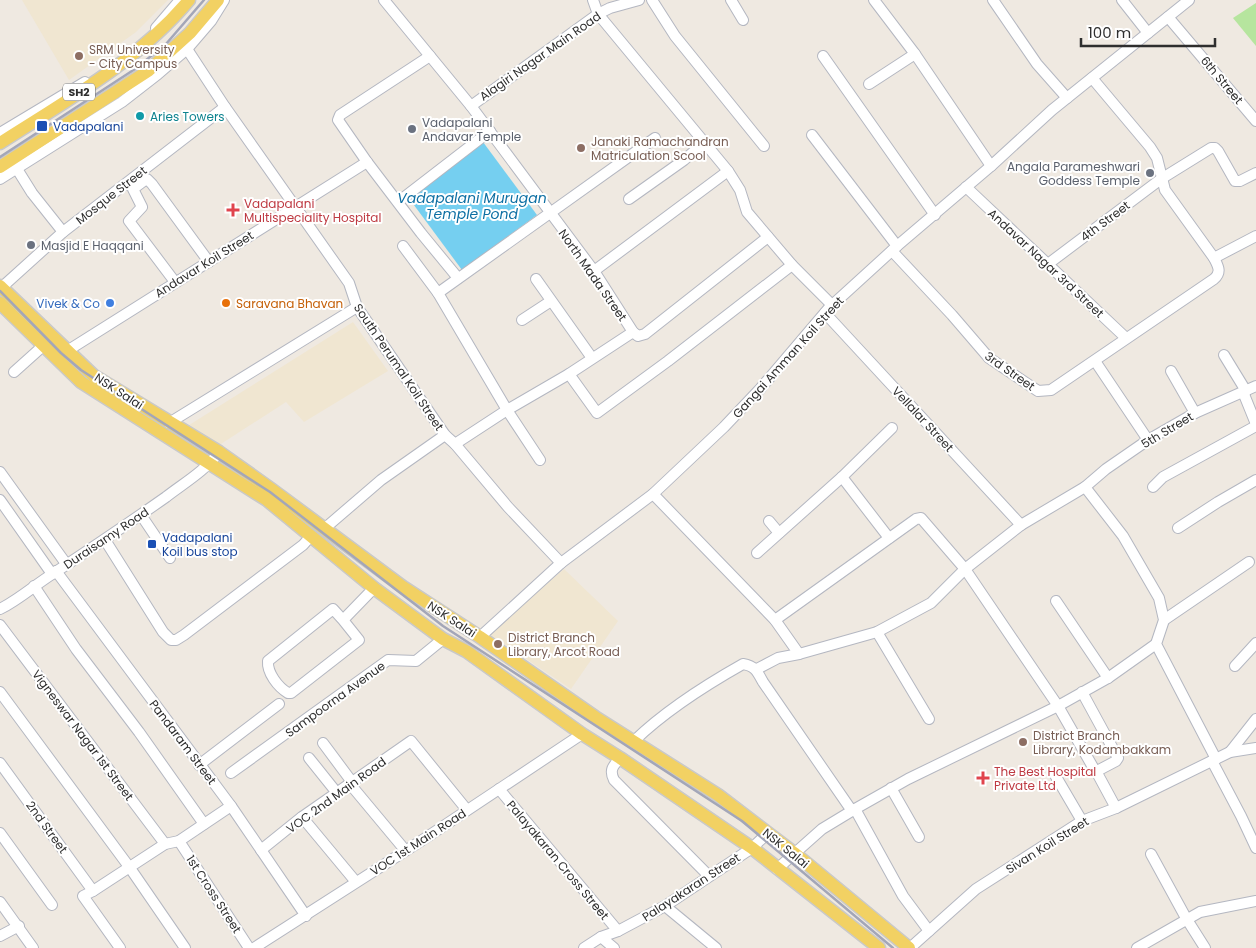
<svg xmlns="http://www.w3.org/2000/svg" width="1256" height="948" viewBox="0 0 1256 948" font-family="Poppins,sans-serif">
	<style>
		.education { fill: #f0e6d1 }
		.green { fill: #b6e59e }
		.water { fill: #75cff0 }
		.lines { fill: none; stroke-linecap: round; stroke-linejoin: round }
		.minor-casing { stroke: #b4b7c1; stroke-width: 12 }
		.major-casing { stroke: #c9c9c9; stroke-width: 15 }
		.minor { stroke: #fff; stroke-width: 10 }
		.major { stroke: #f2d163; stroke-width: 12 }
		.rail { stroke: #a3a6b8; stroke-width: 2.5 }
		.education-dot { fill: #8d6e63; stroke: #fff; stroke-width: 2 }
		.culture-dot { fill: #0f9aa8; stroke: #fff; stroke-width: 2 }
		.transit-dot { fill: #1a4fb4; stroke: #fff; stroke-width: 2 }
		.worship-dot { fill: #6b7280; stroke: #fff; stroke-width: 2 }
		.health-dot { fill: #e0444e; stroke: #fff; stroke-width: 2 }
		.shop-dot { fill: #3f7fe0; stroke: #fff; stroke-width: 2 }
		.food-dot { fill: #e8710a; stroke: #fff; stroke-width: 2 }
		.labels { text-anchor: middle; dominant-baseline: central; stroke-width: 4; stroke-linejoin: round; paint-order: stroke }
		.shield { fill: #fff; stroke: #6d6d6d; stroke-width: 1 }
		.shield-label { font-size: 11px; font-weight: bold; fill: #2e2e2e }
		.education-label { font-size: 12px; fill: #785e54; stroke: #fff; text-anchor: start }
		.street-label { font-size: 12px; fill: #2e2e2e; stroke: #fff }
		.culture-label { font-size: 12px; fill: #0d838f; stroke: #fff; text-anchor: start }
		.worship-label { font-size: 12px; fill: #5b616d; stroke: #fff; text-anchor: start }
		.transit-label { font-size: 12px; fill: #164399; stroke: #fff; text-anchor: start }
		.health-label { font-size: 12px; fill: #be3a42; stroke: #fff; text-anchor: start }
		.shop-label { font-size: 12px; fill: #366cbe; stroke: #fff; text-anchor: end }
		.food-label { font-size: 12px; fill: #c56008; stroke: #fff; text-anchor: start }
		.water-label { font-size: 14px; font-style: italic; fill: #0d6fa3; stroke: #fff }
	</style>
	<rect width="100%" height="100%" fill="#efe9e1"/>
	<g class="education">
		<polygon points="22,0 168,0 136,32 69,80"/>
		<polygon points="353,322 388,371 304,422 286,402 210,451 178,432"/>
		<polygon points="564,569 618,621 571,689 489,634"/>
	</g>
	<polygon class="green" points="1256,3 1256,46 1233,18"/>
	<polygon class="water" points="483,142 537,215 462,270 408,197"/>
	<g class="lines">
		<g class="minor-casing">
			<g id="minor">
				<polyline points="384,0 471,106 594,271 633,332 638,336 645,334 768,237"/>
				<polyline points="593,0 598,14 728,171 740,190 747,212 792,265 832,305"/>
				<polyline points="652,0 675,36 764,146"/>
				<polyline points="731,0 743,20"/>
				<polyline points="874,0 915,54 991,166"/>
				<polyline points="993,0 1037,64 1067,98"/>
				<polyline points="1122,0 1148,33"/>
				<polyline points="1168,17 1256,121"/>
				<polyline points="156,28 180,0"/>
				<polyline points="187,49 225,107 349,283 357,307 445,435 455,444 508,507 561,563"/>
				<polyline points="430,56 340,115 338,120 367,162 421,233 458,278"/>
				<polyline points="823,56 935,215"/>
				<polyline points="869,84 915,54"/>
				<polyline points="471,106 598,14 610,8 639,0"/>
				<polyline points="0,133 85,82"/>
				<polyline points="812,135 897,246"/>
				<polyline points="17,169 32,193 63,232"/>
				<polyline points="0,179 122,102 158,74 187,49 211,21 224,0"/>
				<polyline points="966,187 1126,338"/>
				<polyline points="629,199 684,160 705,142"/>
				<polyline points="398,202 490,131"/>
				<polyline points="403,246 438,293 507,410 540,460"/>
				<path d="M892,251L952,315L989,358L1038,391L1051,390L1214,279C1222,272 1218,266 1214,258L1165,190L1157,158L1150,147L1092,78"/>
				<polyline points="1214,258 1256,236"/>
				<polyline points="1048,264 1161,179 1211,148 1215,148 1218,151 1235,181 1240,181 1256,173"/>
				<polyline points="594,271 728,171"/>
				<polyline points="536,279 592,358"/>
				<polyline points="175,282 129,221 142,207 133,189 145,180 147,179 152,184 209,262"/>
				<polyline points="1,288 63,232 225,107"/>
				<polyline points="438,293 655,138"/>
				<polyline points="825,313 1021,525"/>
				<polyline points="522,320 551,301"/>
				<polyline points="67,351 367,162"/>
				<polyline points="1224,355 1246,391"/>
				<polyline points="1095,361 1148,440"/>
				<polyline points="1171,371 1195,413"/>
				<polyline points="14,372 43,346"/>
				<polyline points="569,374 597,413 668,361 792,265"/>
				<polyline points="1243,392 1256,424"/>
				<polyline points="169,423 357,307"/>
				<polyline points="455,444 507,410 569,374 633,332"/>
				<polyline points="0,472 67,565"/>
				<polyline points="842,477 889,538"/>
				<polyline points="1085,487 1123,536 1159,598 1164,620 1156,644 1216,759"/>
				<polyline points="1153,487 1163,477 1256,426"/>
				<polyline points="653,494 775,620 799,654"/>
				<polyline points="0,500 52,574"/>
				<polyline points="141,515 170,558"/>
				<polyline points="769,521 779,533"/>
				<polyline points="1178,528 1218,502 1256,480"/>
				<polyline points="324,529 381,480 445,435"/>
				<polyline points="105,540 163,632 171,640 176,640 184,635 303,545 311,536"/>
				<polyline points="757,553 842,477 892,428"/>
				<polyline points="56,571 231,806 306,916"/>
				<polyline points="34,586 76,649 139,732 204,824"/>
				<polyline points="1056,601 1108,678"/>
				<path d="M0,609C20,599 36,584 54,573C92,548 129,523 166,497C184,483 205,471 219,452"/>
				<path d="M343,620L359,640L291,693H288C278,687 267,673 268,661L333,609L343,620L374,588"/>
				<polyline points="775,620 916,519 921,518 965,569 1058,706 1094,769 1097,771 1116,761 1118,758 1082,692"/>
				<polyline points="1164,620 1249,562"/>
				<polyline points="0,625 165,844"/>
				<polyline points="877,632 929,719"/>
				<polyline points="480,637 561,563 653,494 724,427 760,389 829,308 897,246 991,166 1052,110 1189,0"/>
				<polyline points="1235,666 1256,643"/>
				<polyline points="757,669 778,658 799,654 877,632 931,603 965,569 1021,525 1085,487 1106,469 1148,440 1195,413 1256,386"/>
				<polyline points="0,692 130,868 185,948"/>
				<path d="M634,741C666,710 704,686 743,664C755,666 757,671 763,682L852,811"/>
				<polyline points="323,743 352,782"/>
				<polyline points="1230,752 1256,719"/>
				<polyline points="309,758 337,793"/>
				<path d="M620,758C613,766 609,770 614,780L709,876"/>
				<polyline points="1212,761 1241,816 1256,848"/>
				<polyline points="0,763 93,891"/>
				<polyline points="199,765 279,704"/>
				<polyline points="1096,771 1116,808"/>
				<polyline points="231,773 388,660 416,661 443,639"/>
				<polyline points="1055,775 1082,821"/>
				<polyline points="350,784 405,850"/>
				<polyline points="891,788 919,837"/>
				<polyline points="499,789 618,931"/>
				<polyline points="855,809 903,896 929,931"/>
				<polyline points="302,817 356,882"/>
				<polyline points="0,833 52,905"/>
				<polyline points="179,841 249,948"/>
				<polyline points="261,850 302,817 411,741 467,810"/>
				<polyline points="1151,854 1186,918 1205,948"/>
				<polyline points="777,869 822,829 855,809 908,779 1058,706 1108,678 1156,644"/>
				<polyline points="0,902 33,948"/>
				<polyline points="665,906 716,948"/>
				<polyline points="0,936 19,926"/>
				<polyline points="601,937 614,948"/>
				<polyline points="120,948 83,896 93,891 165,844 179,841 231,806"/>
				<polyline points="254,948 424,839 582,734"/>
				<polyline points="584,948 601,937 618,931 665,906 752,848 768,833"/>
				<polyline points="910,948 976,889 1082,821 1116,808 1230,752 1256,748"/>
				<polyline points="1137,948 1200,912 1256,901"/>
			</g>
		</g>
		<g class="major-casing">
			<g id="major">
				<path d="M0,143C67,100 138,61 189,0"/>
				<polyline points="0,167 148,71 190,33 218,0"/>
				<polyline points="0,286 94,376 219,452 271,489 403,587 480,637 595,717 718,795 794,853 909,948"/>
				<polyline points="0,303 81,382 267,500 374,588 443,639 466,651 582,734 620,758 752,848 879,948"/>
			</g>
		</g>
		<use href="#minor" class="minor"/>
		<use href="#major" class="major"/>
		<g class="rail">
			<polyline points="0,157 135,69 166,44 204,0"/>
			<polyline points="0,291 61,353 81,370 270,492 443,626 742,821 893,948"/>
		</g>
	</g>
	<g class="education-dot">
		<circle cx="79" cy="56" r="5"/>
		<circle cx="581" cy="148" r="5"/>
		<circle cx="498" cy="644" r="5"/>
		<circle cx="1023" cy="742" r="5"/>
	</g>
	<circle class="culture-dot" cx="140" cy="116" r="5"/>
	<g class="transit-dot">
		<rect x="36" y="120" width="12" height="12" rx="2.5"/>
		<rect x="147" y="539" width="10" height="10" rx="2.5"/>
	</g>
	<g class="worship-dot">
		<circle cx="412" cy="129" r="5"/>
		<circle cx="1150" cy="173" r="5"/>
		<circle cx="31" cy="245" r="5"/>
	</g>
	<g class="health-dot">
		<path d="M230.5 202.5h5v5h5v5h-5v5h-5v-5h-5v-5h5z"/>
		<path d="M980.5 770.5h5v5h5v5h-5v5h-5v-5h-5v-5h5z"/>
	</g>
	<circle class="shop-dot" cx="110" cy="303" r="5"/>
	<circle class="food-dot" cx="226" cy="303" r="5"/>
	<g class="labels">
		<rect class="shield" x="63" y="83.5" width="32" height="17" rx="4"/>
		<g class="shield-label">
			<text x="79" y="92">SH2</text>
		</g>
		<g class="education-label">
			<text x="89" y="49">SRM University<tspan x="89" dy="14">- City Campus</tspan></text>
			<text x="591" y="141">Janaki Ramachandran<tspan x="591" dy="14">Matriculation Scool</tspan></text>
			<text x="508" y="637">District Branch<tspan x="508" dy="14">Library, Arcot Road</tspan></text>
			<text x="1033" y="735">District Branch<tspan x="1033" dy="14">Library, Kodambakkam</tspan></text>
		</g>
		<g class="street-label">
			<text transform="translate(540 56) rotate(-35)">Alagiri Nagar Main Road</text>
			<text transform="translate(1222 80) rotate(50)">6th Street</text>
			<text transform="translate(111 195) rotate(-38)">Mosque Street</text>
			<text transform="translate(1105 221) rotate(-37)">4th Street</text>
			<text transform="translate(1046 263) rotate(43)">Andavar Nagar 3rd Street</text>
			<text transform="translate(204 264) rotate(-32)">Andavar Koil Street</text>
			<text transform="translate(593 275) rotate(55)">North Mada Street</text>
			<text transform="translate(788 357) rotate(-48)">Gangai Amman Koil Street</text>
			<text transform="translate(399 367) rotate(56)">South Perumal Koil Street</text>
			<text transform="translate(1010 371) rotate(35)">3rd Street</text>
			<text transform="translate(119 391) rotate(33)">NSK Salai</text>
			<text transform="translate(923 419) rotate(47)">Vellalar Street</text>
			<text transform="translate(1167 430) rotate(-31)">5th Street</text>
			<text transform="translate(106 538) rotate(-34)">Duraisamy Road</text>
			<text transform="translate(452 619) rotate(33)">NSK Salai</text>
			<text transform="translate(335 699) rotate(-36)">Sampoorna Avenue</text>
			<text transform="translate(83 735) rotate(53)">Vigneswar Nagar 1st Street</text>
			<text transform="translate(183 742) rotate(53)">Pandaram Street</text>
			<text transform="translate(336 795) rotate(-36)">VOC 2nd Main Road</text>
			<text transform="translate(47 827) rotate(54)">2nd Street</text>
			<text transform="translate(418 842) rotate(-33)">VOC 1st Main Road</text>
			<text transform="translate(1047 845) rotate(-32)">Sivan Koil Street</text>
			<text transform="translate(786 848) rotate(39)">NSK Salai</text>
			<text transform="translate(558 860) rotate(50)">Palayakaran Cross Street</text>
			<text transform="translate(691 887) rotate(-33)">Palayakaran Street</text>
			<text transform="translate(214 894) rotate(57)">1st Cross Street</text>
		</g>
		<g class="culture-label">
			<text x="150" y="116">Aries Towers</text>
		</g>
		<g class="worship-label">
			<text x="422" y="122">Vadapalani<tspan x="422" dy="14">Andavar Temple</tspan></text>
			<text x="1140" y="166" text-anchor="end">Angala Parameshwari<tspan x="1140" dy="14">Goddess Temple</tspan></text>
			<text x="41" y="245">Masjid E Haqqani</text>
		</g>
		<g class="transit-label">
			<text x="53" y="126">Vadapalani</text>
			<text x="162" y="537">Vadapalani<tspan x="162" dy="14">Koil bus stop</tspan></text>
		</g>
		<g class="health-label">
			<text x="244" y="203">Vadapalani<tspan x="244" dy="14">Multispeciality Hospital</tspan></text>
			<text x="994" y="771">The Best Hospital<tspan x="994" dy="14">Private Ltd</tspan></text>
		</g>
		<g class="shop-label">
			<text x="100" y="303">Vivek &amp; Co</text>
		</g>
		<g class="food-label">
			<text x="236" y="303">Saravana Bhavan</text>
		</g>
		<g class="water-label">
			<text x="472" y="198">Vadapalani Murugan<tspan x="472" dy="16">Temple Pond</tspan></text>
		</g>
	</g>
	<path d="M1081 38v8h134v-8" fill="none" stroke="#2e2e2e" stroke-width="2.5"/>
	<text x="1088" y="38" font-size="15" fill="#2e2e2e" stroke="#ffffff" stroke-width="4" paint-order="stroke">100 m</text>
</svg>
